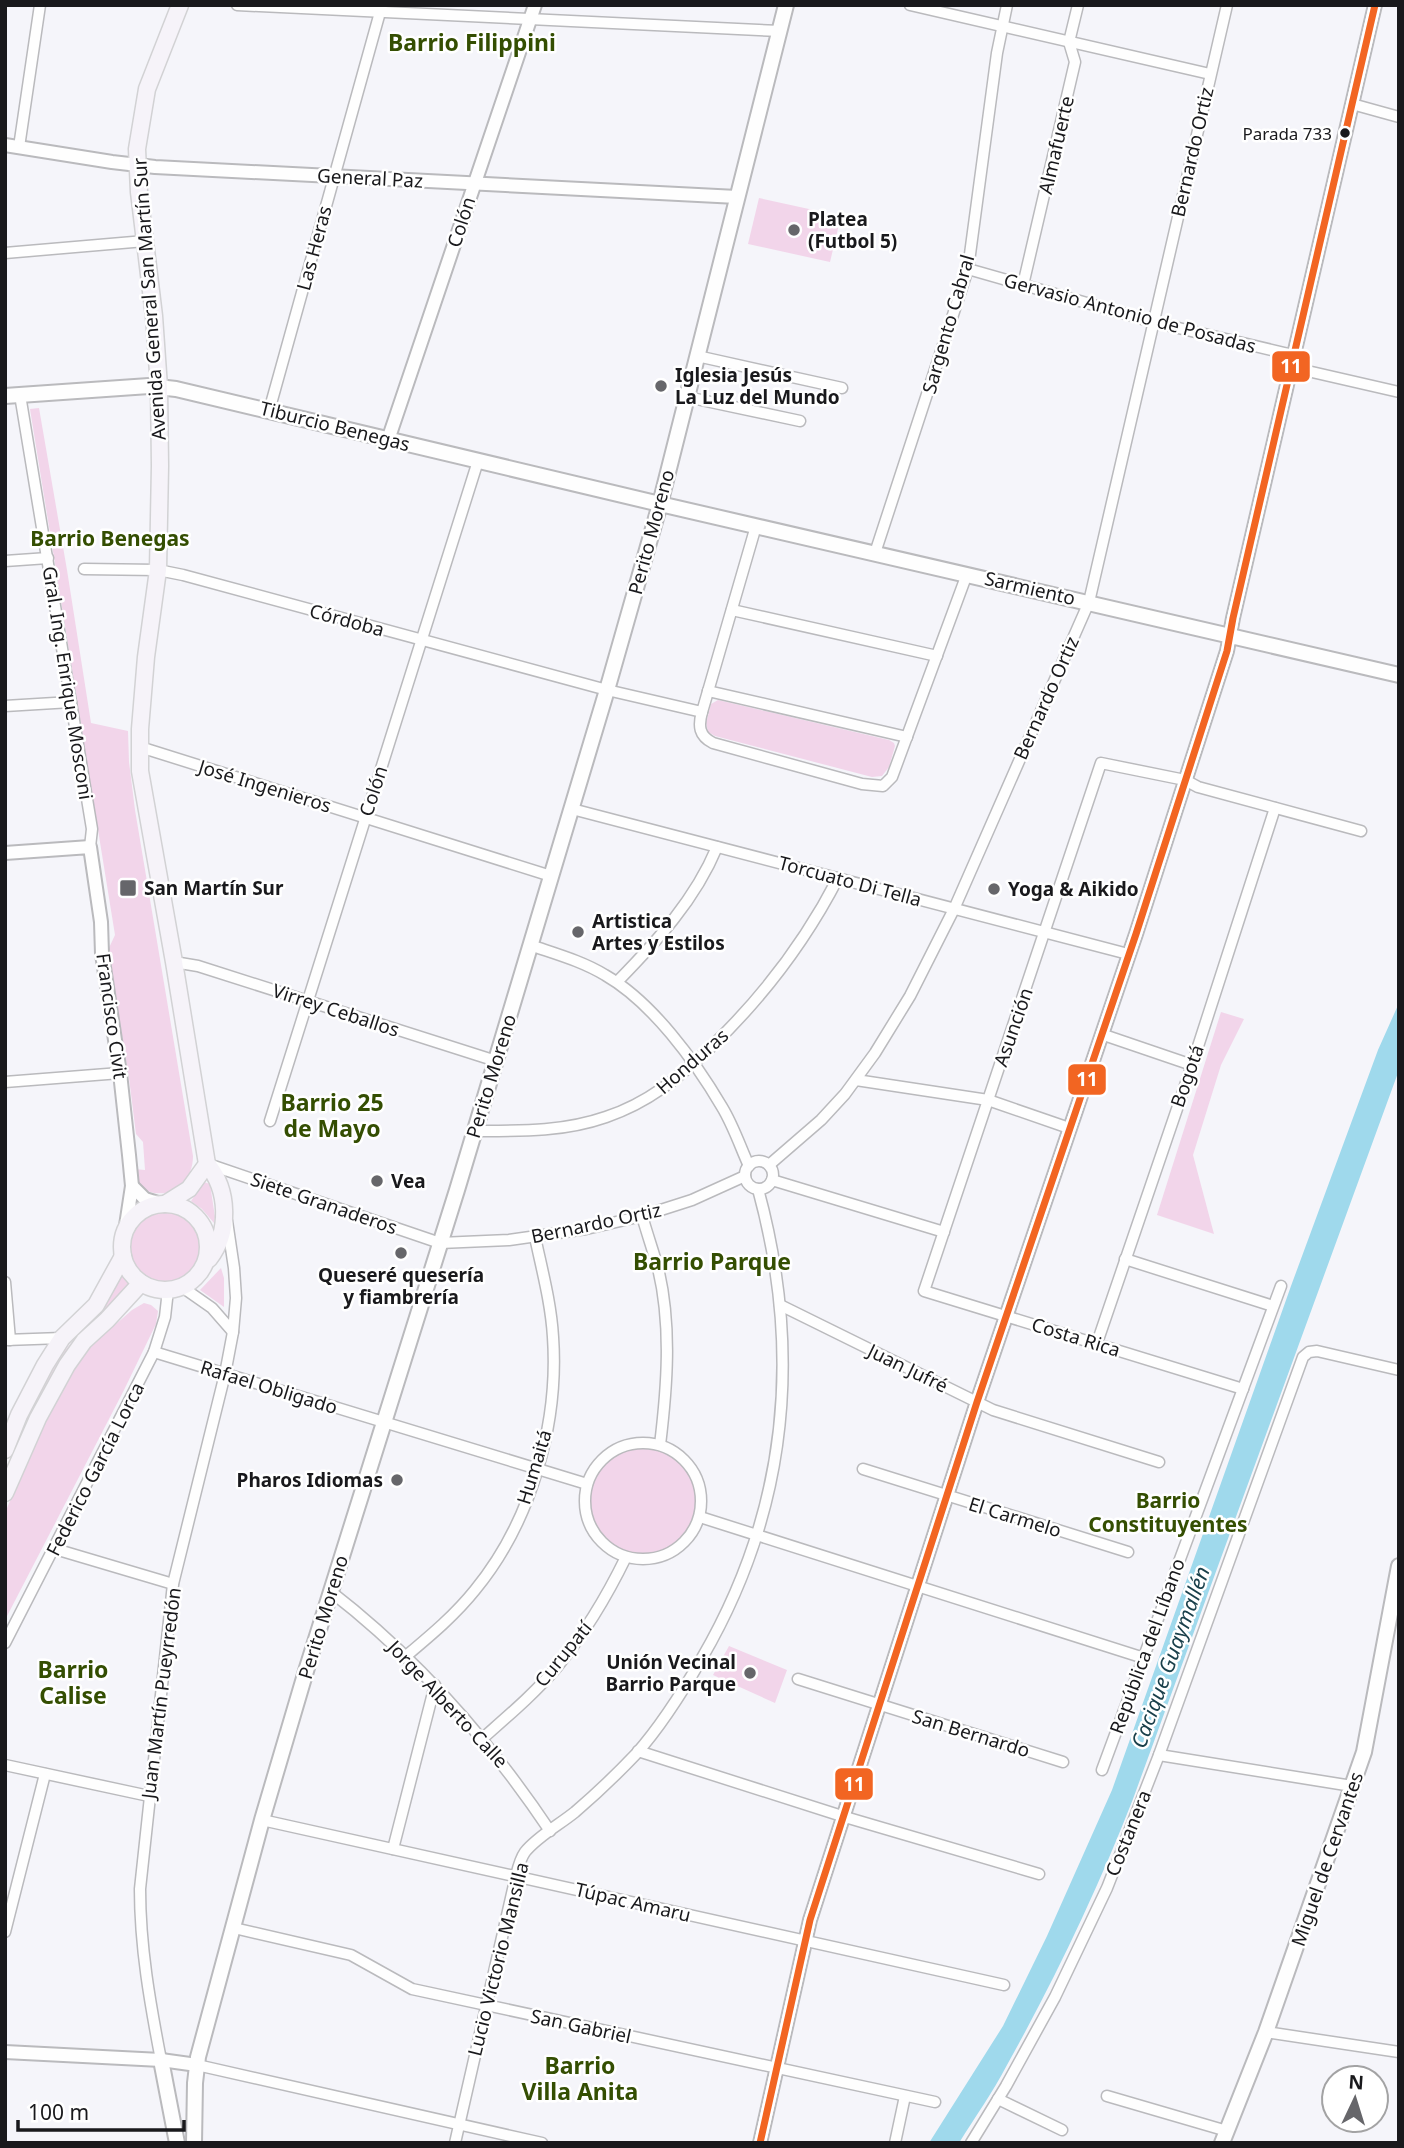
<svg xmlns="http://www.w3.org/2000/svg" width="1404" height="2148" viewBox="0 0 1404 2148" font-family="'Noto Sans',sans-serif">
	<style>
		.green { fill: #f2d5ea }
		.water { fill: #9fd9ec }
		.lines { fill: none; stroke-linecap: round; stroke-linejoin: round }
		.minor-casing { stroke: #bababd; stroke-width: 13 }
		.tertiary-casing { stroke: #bababd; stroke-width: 16 }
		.secondary-casing { stroke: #bababd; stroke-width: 18 }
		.primary-casing { stroke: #d2d2d4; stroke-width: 19 }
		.minor { stroke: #fefefe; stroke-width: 10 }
		.tertiary { stroke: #fefefe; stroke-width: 12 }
		.secondary { stroke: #fefefe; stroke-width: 14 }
		.primary { stroke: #f6f3f9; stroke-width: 16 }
		.bus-1-casing { stroke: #fff; stroke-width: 12 }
		.bus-1 { stroke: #f26522; stroke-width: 7 }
		.bus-dot { fill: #19191c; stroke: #fff; stroke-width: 2.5 }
		.poi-dot { fill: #66666a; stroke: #fff; stroke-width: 2.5 }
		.labels { text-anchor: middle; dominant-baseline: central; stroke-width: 5; stroke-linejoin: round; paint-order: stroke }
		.bus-label { font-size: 17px; fill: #19191c; stroke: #fff; text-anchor: end }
		.street-label { font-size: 19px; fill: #19191c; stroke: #fff }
		.poi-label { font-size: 19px; font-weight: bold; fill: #19191c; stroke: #fff; text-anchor: start }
		.neighbourhood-label { font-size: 21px; font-weight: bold; fill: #344e02; stroke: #fff }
		.water-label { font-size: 21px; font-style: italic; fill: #1a404b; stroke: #fff }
		.quarter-label { font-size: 23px; font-weight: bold; fill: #344e02; stroke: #fff }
		.line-badge { stroke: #fff; stroke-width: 2.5 }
		.badge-label { font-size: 19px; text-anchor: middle; font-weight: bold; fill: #fff }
	</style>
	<rect width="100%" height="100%" fill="#f5f5fa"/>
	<g class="green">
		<polygon points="759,198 841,216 830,262 748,244"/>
		<path d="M39,408L67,570L91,723L128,731L129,762L135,810L193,1156C193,1187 163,1204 138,1186L134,1169L145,1170L143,1142L136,1134L129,1078L108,950L115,935L30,409Z"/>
		<polygon points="718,700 889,740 894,743 895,746 889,767 882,776 872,777 715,736 708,732 706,723 711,704"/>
		<polygon points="1221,1012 1244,1019 1221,1065 1193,1155 1214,1234 1157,1215"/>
		<polygon points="204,1182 210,1184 215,1217 214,1223 202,1209 191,1201"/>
		<circle cx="165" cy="1247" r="35"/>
		<polygon points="221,1268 224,1278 224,1307 200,1290"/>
		<polygon points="119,1272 121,1272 136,1287 28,1421 26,1420 61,1355 111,1296"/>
		<polygon points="144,1303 151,1305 158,1311 156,1324 124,1390 5,1620 5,1513 31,1450 44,1420 74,1368 90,1347 132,1310"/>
		<circle cx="643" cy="1501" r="58"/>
		<polygon points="729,1646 787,1670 775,1703 713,1675"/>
	</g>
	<path class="water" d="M1399,1003V1070L1133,1799C1097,1891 1055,1979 1007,2065C993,2092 975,2117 959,2143H929L1003,2026L1047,1936L1112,1790L1291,1286L1378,1050Z"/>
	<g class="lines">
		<g class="minor-casing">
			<g id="minor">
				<polyline points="237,5 780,31"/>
				<polyline points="910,5 1210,74"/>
				<polyline points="1352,104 1399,117"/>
				<polyline points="19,147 40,5"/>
				<polyline points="5,253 145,241"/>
				<polyline points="968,269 1153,322 1293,355"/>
				<polyline points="1023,285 1075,62 1069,42 1078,5"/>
				<polyline points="697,356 842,388"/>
				<polyline points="1290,367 1399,392"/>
				<polyline points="20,395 92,829 90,847"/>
				<polyline points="687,397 800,421"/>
				<polyline points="269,411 382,5"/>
				<path d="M756,526L702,712C698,726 699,736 713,743L862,784L883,786L892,777L967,574"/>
				<polyline points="875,553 968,269 997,53 1007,5"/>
				<polyline points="5,561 48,558"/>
				<polyline points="84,569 158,570 183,575 607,690 702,712"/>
				<polyline points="732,610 937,656"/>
				<polyline points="708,691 907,737"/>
				<polyline points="5,706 71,702"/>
				<polyline points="140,747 551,876"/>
				<polyline points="572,809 1128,954"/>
				<path d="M530,945C556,954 582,961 605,975C652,1002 695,1061 722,1107C733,1125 740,1146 749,1166"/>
				<polyline points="174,962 198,966 496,1061"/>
				<path d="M617,982C657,941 695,900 717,847"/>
				<polyline points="1101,1034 1192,1065"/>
				<polyline points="856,1080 988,1100 1069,1128"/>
				<polyline points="5,1082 120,1073"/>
				<polyline points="270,1121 478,461"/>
				<path d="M475,1131C520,1131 563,1132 606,1117C648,1103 680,1077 711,1047C763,997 805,942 838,878"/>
				<circle cx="759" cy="1175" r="14"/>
				<polyline points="208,1164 440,1243 509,1240 586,1229 642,1216 692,1200 745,1176"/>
				<polyline points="769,1165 821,1120 845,1094 875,1053 910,996 954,909 1089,602 1227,5"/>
				<polyline points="772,1180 944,1232"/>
				<path d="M642,1216C647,1233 653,1251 658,1268C672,1326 667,1387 660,1445"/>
				<polyline points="1125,1259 1273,1306"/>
				<polyline points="5,1282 10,1340"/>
				<polyline points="182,1287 212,1308 233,1332"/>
				<polyline points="780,1305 993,1410 1159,1462"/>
				<polyline points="5,1340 62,1338"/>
				<polyline points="1097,1343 1192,1065 1275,808"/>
				<polyline points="154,1352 587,1484"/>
				<polyline points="1243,1389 924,1291 1101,763 1185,780 1198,787 1361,831"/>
				<circle cx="643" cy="1501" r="58"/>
				<polyline points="863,1469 1128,1552"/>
				<polyline points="700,1517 1144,1658"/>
				<polyline points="55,1549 173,1584"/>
				<path d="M330,1591C418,1659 489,1740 550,1831"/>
				<polyline points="5,1643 154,1352 165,1317 168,1290"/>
				<path d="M406,1656C431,1635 455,1615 475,1590C531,1522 559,1424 553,1337C551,1303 542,1270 535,1237"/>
				<polyline points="798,1679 1063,1762"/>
				<path d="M483,1738C509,1715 535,1693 557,1667C585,1633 607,1596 626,1557"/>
				<polyline points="638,1751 845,1817 1039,1874"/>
				<polyline points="1159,1755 1352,1786"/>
				<polyline points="5,1765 149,1796"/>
				<polyline points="1102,1770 1281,1286"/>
				<polyline points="262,1820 1004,1985"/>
				<polyline points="393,1849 435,1685"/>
				<polyline points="234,1928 351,1955 412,1989 935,2102"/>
				<polyline points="5,1932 45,1774"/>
				<polyline points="1266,2032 1399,2052"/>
				<path d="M161,2060C150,2003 140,1947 140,1889L173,1584L225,1374L233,1332L236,1298L234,1268L227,1221"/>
				<polyline points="197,2065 542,2143"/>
				<polyline points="1107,2096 1227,2131"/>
				<polyline points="998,2099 1062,2130"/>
				<path d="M455,2143L516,1876C518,1868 520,1859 525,1852C538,1836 559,1825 575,1812C596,1794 617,1774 636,1754C661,1726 683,1691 702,1658C788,1510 803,1354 758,1189"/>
				<polyline points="895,2143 905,2096"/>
				<polyline points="971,2143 1006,2086 1055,1997 1107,1888 1159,1755 1303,1357 1309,1352 1317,1351 1399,1370"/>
			</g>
		</g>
		<g class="tertiary-casing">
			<g id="tertiary">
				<polyline points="5,145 112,162 155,167 737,197"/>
				<polyline points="388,440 535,5"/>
				<polyline points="5,853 90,847 101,922 102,954 120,1073 129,1155 132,1186 125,1232"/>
				<polyline points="132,1186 145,1199 161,1204"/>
				<polyline points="5,2052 161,2060 197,2065"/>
				<polyline points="760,2143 810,1920 977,1402 1136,934 1227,651 1233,618 1375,5"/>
			</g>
		</g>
		<g class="secondary-casing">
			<g id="secondary">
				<polyline points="5,396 149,386 176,389 660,504 1399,675"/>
				<polyline points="161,2060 177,2143"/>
				<polyline points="194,2143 195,2083 198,2057 262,1820 306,1671 457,1190 607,690 660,504 786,5"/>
				<polyline points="1222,2143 1266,2032 1364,1752 1399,1566"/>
			</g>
		</g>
		<g class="primary-casing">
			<g id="primary">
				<path d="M207,1164C229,1190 230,1232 209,1259"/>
				<polyline points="165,1204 189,1189 207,1164 174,962 140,771 140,729 146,657 158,570 160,466 159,387 154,316 139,192 137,149 147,89 180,5"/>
				<circle cx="165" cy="1247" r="43"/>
				<polyline points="5,1450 19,1415 45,1365 62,1338 96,1305 123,1256"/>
				<polyline points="5,1493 38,1418 67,1365 84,1341 107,1320 141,1283"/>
			</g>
		</g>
		<use href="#minor" class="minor"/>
		<use href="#tertiary" class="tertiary"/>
		<use href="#secondary" class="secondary"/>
		<use href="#primary" class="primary"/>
		<g class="bus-1-casing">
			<polyline id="bus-1" points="760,2143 810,1920 977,1402 1136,934 1227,651 1233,618 1375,5"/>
		</g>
		<use href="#bus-1" class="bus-1"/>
	</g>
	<circle class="bus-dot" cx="1345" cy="133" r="6"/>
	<g class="poi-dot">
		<circle cx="794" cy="230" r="7"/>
		<circle cx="661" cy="386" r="7"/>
		<rect x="119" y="879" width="18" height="18" rx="3.5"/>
		<circle cx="994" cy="889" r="7"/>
		<circle cx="578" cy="932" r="7"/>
		<circle cx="377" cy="1181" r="7"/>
		<circle cx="401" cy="1253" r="7"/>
		<circle cx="397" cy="1480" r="7"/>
		<circle cx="750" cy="1673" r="7"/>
	</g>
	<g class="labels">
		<g class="bus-label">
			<text x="1332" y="133">Parada 733</text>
		</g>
		<g class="street-label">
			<text transform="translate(1056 145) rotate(-77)">Almafuerte</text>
			<text transform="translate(1192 152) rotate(-77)">Bernardo Ortiz</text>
			<text transform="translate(370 178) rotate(3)">General Paz</text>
			<text transform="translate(461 222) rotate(-72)">Colón</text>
			<text transform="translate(314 248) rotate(-75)">Las Heras</text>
			<text transform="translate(149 299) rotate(-94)">Avenida General San Martín Sur</text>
			<text transform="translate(1130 313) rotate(15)">Gervasio Antonio de Posadas</text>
			<text transform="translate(948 324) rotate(-74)">Sargento Cabral</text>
			<text transform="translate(335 426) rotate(14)">Tiburcio Benegas</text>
			<text transform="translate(651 532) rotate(-75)">Perito Moreno</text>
			<text transform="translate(1030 588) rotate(13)">Sarmiento</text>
			<text transform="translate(347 620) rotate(15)">Córdoba</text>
			<text transform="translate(68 683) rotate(81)">Gral. Ing. Enrique Mosconi</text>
			<text transform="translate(1046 698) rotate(-66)">Bernardo Ortiz</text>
			<text transform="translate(265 786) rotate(17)">José Ingenieros</text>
			<text transform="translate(373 791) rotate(-72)">Colón</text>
			<text transform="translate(850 881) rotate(15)">Torcuato Di Tella</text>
			<text transform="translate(336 1010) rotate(18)">Virrey Ceballos</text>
			<text transform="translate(112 1016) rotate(82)">Francisco Civit</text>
			<text transform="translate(1013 1027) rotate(-71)">Asunción</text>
			<text transform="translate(692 1061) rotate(-41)">Honduras</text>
			<text transform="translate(491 1076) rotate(-73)">Perito Moreno</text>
			<text transform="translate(1187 1076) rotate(-71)">Bogotá</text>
			<text transform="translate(324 1203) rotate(19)">Siete Granaderos</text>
			<text transform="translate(596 1223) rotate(-12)">Bernardo Ortiz</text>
			<text transform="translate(1076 1337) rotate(17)">Costa Rica</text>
			<text transform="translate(908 1368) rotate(26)">Juan Jufré</text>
			<text transform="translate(269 1387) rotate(17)">Rafael Obligado</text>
			<text transform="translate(534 1467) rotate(-73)">Humaitá</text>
			<text transform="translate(95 1469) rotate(-63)">Federico García Lorca</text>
			<text transform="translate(1015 1517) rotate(17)">El Carmelo</text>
			<text transform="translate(323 1617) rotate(-73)">Perito Moreno</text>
			<text transform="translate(1147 1646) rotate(-70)">República del Líbano</text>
			<text transform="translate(563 1654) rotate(-51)">Curupatí</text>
			<text transform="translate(161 1693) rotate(-83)">Juan Martín Pueyrredón</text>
			<text transform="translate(448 1704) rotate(47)">Jorge Alberto Calle</text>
			<text transform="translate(971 1733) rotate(17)">San Bernardo</text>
			<text transform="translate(1128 1833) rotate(-68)">Costanera</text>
			<text transform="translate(1327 1859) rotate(-71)">Miguel de Cervantes</text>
			<text transform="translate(633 1902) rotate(13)">Túpac Amaru</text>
			<text transform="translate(498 1959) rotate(-76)">Lucio Victorio Mansilla</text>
			<text transform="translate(581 2026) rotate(12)">San Gabriel</text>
		</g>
		<g class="poi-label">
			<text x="808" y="219">Platea<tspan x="808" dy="22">(Futbol 5)</tspan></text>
			<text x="675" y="375">Iglesia Jesús<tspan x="675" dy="22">La Luz del Mundo</tspan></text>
			<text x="144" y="888">San Martín Sur</text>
			<text x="1008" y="889">Yoga &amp; Aikido</text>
			<text x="592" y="921">Artistica<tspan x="592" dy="22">Artes y Estilos</tspan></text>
			<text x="391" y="1181">Vea</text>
			<text x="401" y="1275" text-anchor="middle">Queseré quesería<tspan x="401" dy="22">y fiambrería</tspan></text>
			<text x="383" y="1480" text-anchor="end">Pharos Idiomas</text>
			<text x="736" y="1662" text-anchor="end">Unión Vecinal<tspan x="736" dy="22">Barrio Parque</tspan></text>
		</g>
		<g class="neighbourhood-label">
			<text x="110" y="538">Barrio Benegas</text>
			<text x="1168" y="1500">Barrio<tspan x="1168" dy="24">Constituyentes</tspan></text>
		</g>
		<g class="water-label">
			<text transform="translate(1170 1657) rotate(-70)">Cacique Guaymallén</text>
		</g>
		<g class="quarter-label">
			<text x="472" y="42">Barrio Filippini</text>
			<text x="332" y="1102">Barrio 25<tspan x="332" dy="26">de Mayo</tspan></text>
			<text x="712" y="1261">Barrio Parque</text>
			<text x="73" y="1669">Barrio<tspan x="73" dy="26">Calise</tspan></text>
			<text x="580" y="2065">Barrio<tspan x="580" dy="26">Villa Anita</tspan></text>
		</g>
	</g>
	<g class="line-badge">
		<rect x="1271" y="350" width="40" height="33" rx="7" fill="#f26522"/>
		<rect x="1067" y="1063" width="40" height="33" rx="7" fill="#f26522"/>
		<rect x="834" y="1767" width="40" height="34" rx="7" fill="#f26522"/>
	</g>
	<g class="badge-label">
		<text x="1291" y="373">11</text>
		<text x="1087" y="1086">11</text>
		<text x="854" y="1791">11</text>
	</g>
	<rect width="1404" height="2148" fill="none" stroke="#19191c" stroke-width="14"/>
	<g transform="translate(1355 2099) rotate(4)"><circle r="33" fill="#ffffff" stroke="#a3a3a4" stroke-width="2"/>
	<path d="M0-5L12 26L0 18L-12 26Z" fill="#66666a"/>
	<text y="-10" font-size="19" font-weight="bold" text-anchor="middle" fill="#19191c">N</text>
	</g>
	<path d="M18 2120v10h166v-10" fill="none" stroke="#19191c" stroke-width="3.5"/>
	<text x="28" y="2120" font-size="21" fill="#19191c" stroke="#ffffff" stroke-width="5" paint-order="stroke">100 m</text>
</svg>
